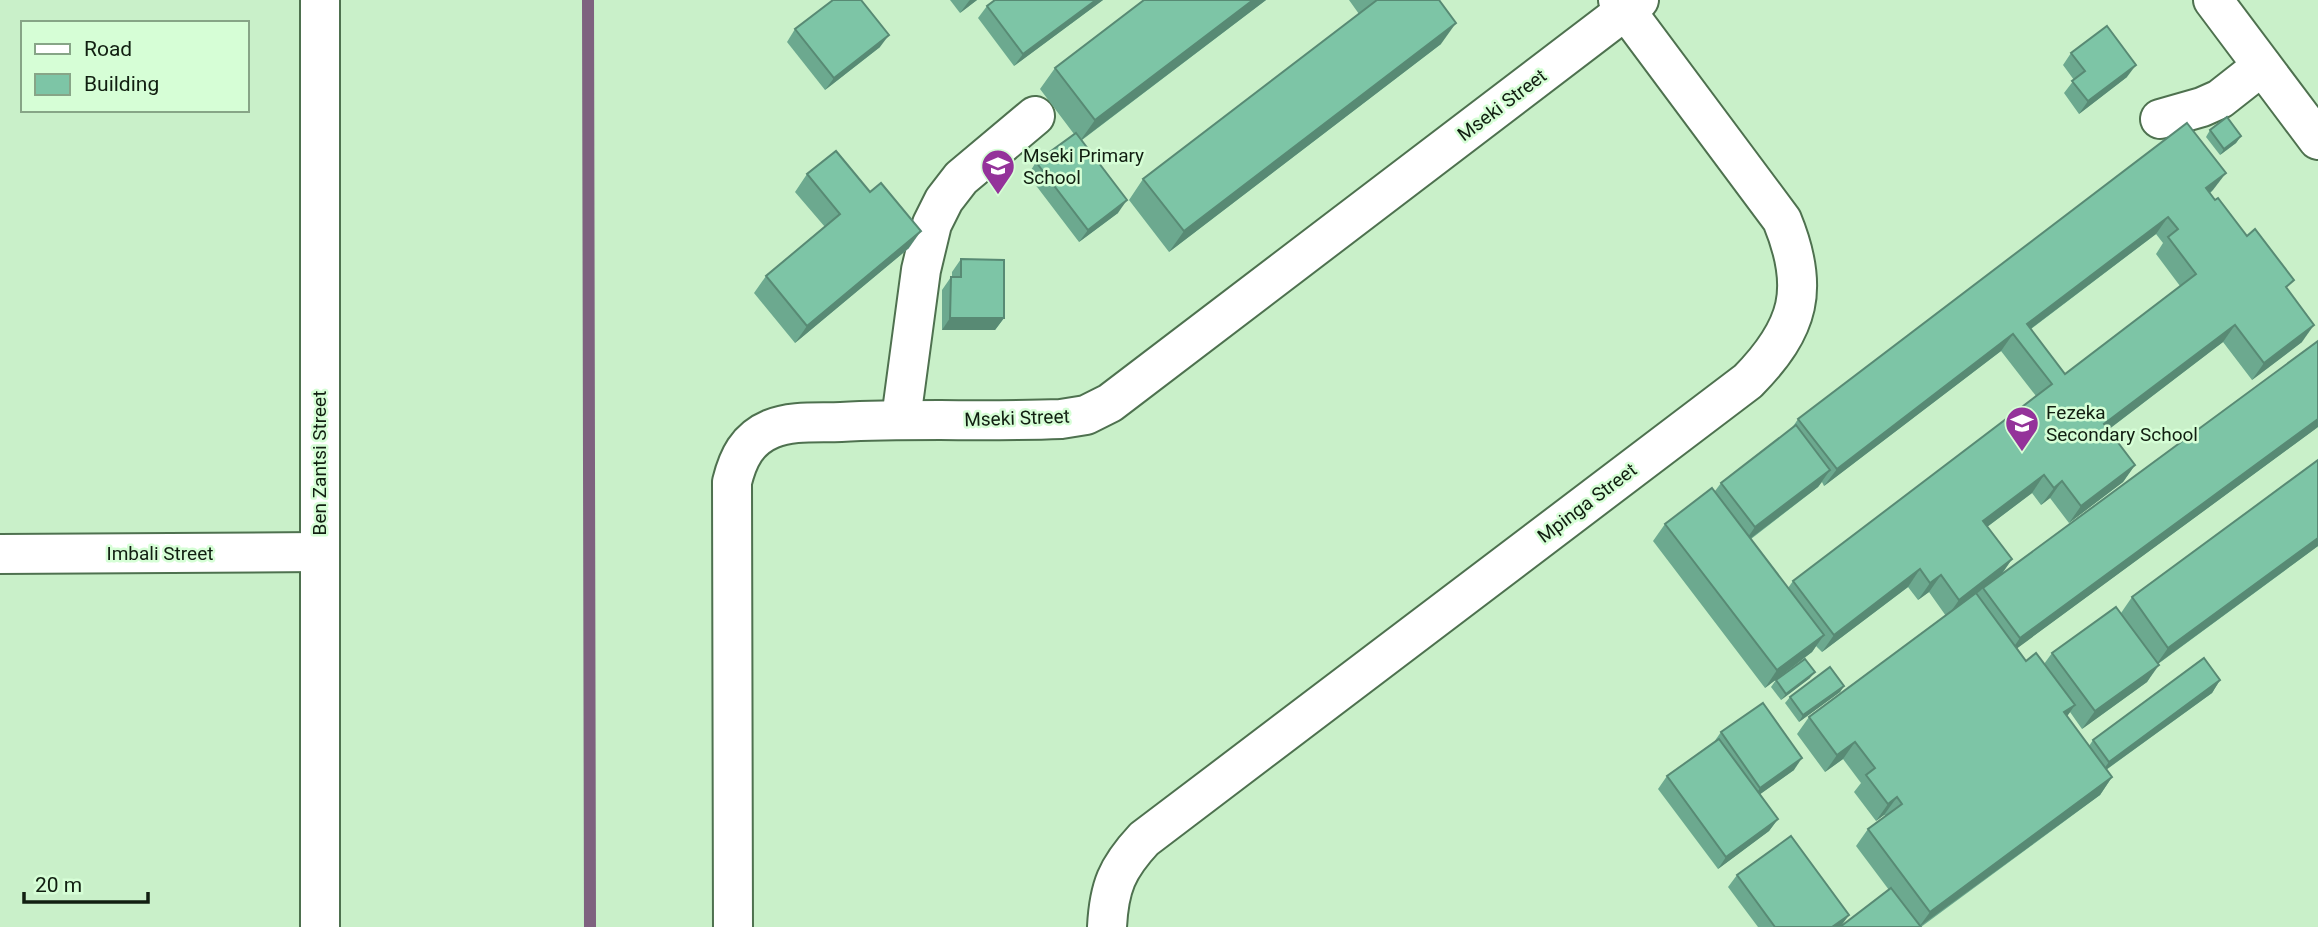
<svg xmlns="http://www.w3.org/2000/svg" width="2318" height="927" viewBox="0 0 2318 927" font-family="Roboto,sans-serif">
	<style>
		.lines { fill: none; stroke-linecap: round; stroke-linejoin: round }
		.stream { stroke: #7e627f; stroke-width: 12 }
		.minor-casing { stroke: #4e714f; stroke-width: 42 }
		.minor { stroke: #fff; stroke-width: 38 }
		.wall { fill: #6ca98f; fill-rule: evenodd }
		.shaded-wall { fill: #588a74 }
		.building { fill: #7dc5a6; stroke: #588a74; stroke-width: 2; fill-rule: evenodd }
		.labels { text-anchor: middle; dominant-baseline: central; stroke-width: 5; stroke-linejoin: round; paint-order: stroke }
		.street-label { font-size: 19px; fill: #111f11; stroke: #d6fed6 }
		.poi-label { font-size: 19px; fill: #111f11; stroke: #d6fed6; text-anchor: start }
	</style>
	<rect width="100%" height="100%" fill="#c9f0c9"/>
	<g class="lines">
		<polyline class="stream" points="588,0 590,927"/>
		<g class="minor-casing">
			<g id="minor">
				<polyline points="320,0 320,927"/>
				<polyline points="2213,0 2318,140"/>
				<polyline points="2160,119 2202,107 2220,99 2262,66"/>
				<polyline points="901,419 921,270 932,224 944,200 961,178 1035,116"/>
				<polyline points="0,554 319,552"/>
				<path d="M733,927L732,482C738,458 747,439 771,429C792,420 819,423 841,422C914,418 988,422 1061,419L1086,415L1110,403L1639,0"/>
				<path d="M1107,927C1109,887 1117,868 1144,839L1748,381C1800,328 1810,288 1782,220L1618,0"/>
			</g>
		</g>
		<use href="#minor" class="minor"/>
	</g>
	<g class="wall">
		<polygon points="950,0 977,0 960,13"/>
		<polygon points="1103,0 1014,66 978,18 987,6"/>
		<polygon points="1144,0 1266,0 1082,140 1118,213 1079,242 1028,175 1036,162 1074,134 1040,89 1055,68"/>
		<polygon points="1349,0 1439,0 1441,44 1169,252 1129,200 1143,179 1359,14"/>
		<polygon points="795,29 880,47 825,90 787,42"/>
		<polygon points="2071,53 2127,77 2079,114 2064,93 2074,80 2063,65"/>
		<polygon points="2210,130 2241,136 2236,143 2220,155 2206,137"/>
		<polygon points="807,174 909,248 795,343 754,293 766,276 825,227 795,192"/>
		<path d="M2213,190L2210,193L2288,290L2302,342L2252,380L2223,342L2108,430L2135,465L2123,482L2069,523L2050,498L2041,505L2032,493L1987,527L2012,559L2002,574L2318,427L2017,648L2026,661L2044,664L2052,653L2121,613L2132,597L2318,460V546L2158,664L2147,682L2082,729L2070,712L2067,716L2089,746L2093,740L2220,680L2212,693L2106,770L2112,777L2100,795L1921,927H1758L1728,887L1737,875L1849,915L1841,926L1889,890L1856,846L1868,829L1886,816L1884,815L1876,821L1854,792L1861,783L1843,759L1825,772L1797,734L1809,717L1946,616L1929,592L1918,600L1908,587L1822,652L1816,646L1812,652L1765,688L1653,541L1665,524L1715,491L1721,483L1792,428L1798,419ZM2156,234L2163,243L2156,254L2180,286L2065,374L2031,329ZM2001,351L2036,396L1793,581L1788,588L1751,539L1818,487L1822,482L1824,486Z"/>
		<polygon points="961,259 1004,318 995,330 942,330 942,290 951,277 952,277 952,272"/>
		<polygon points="1810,678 1781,700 1771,687 1776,680"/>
		<polygon points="1844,686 1840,692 1799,722 1785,703 1790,697"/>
		<polygon points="1721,732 1794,770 1760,794 1778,819 1769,831 1718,869 1658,789 1667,776 1714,742"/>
	</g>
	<g class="shaded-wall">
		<polygon points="970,0 977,0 960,13 969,1"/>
		<polygon points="1096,0 1103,0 1014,66 1023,54"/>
		<polygon points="1253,0 1266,0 1080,141 1095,120"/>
		<polygon points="1456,23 1441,44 1169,252 1184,231"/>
		<polygon points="889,35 880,47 825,90 834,78"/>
		<polygon points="2136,65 2127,77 2079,114 2088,101"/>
		<polygon points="2241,136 2236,143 2220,155 2224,149"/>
		<polygon points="2226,173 2213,190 2194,205 2206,188"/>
		<polygon points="1127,200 1118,213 1079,242 1088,230"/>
		<polygon points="2168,217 2156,234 2017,339 2027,324"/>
		<polygon points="921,231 909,248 795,343 807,326"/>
		<polygon points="950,318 1004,318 995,330 942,330"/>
		<polygon points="2235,325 2223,342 2092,442 2104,424"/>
		<polygon points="2314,325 2302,342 2252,380 2264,363"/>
		<polygon points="2013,334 2001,351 1824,486 1837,469"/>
		<polygon points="2318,419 2318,427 2008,655 2020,638"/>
		<polygon points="2135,465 2123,482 2069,523 2081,506"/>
		<polygon points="1830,470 1818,487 1743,544 1755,527"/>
		<polygon points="2044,475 2032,493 1971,539 1983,521"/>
		<polygon points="2062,481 2050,498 2041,505 2054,488"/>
		<polygon points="2318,538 2318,546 2156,665 2168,648"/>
		<polygon points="2012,559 2000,576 1983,588 1980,591 1947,617 1959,600"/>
		<polygon points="1920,569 1908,587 1822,652 1834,635"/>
		<polygon points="1941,575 1929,592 1918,600 1930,583"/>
		<polygon points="1824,635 1812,652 1765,688 1777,670"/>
		<polygon points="2159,665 2147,682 2082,729 2095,711"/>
		<polygon points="1815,672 1810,678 1781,700 1786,694"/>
		<polygon points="2220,680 2212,693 2100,774 2109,762"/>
		<polygon points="1844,686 1840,692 1799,722 1803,715"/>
		<polygon points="2075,705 2063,722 2064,712"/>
		<polygon points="1855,742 1843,759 1825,772 1837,755"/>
		<polygon points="1802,758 1794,770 1752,800 1760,788"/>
		<polygon points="2112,777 2100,795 1919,927 1930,912"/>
		<polygon points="1897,797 1884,815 1876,821 1888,804"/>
		<polygon points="1778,819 1769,831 1718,869 1726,857"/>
		<polygon points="1849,915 1840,927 1832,927"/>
	</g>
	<g class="building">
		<polygon points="833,0 861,0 889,35 834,78 795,29"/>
		<polygon points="995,0 1096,0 1023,54 987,6"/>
		<polygon points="1144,0 1253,0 1095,120 1055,68"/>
		<polygon points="1377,0 1439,0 1456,23 1184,231 1143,179"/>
		<polygon points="2107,26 2136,65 2088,101 2072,81 2085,71 2071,53"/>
		<polygon points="2227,117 2241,136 2224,149 2210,130"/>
		<path d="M2187,123L2226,173L2206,188L2215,200L2218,198L2247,236L2255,229L2294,280L2286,287L2314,325L2264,363L2235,325L2104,424L2135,465L2081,506L2062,481L2054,488L2044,475L1983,521L2012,559L1959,600L1941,575L1930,583L1920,569L1834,635L1793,581L2052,384L2013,334L1837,469L1798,419ZM2168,217L2178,229L2168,237L2196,274L2065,374L2027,324Z"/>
		<polygon points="1076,133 1127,200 1088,230 1036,162"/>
		<polygon points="836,151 870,192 881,183 921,231 807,326 766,276 840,214 807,174"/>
		<polygon points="961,259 1004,260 1004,318 950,318 951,277 961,277"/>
		<polygon points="2318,341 2318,419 2020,638 1983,588"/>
		<polygon points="1796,425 1830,470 1755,527 1721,483"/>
		<polygon points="2318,460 2318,538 2168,648 2132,597"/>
		<polygon points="1712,488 1824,635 1777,670 1665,524"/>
		<polygon points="1976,593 2026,661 2036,653 2075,705 2064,712 2112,777 1930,912 1868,829 1902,804 1897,797 1888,804 1866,775 1875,768 1855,742 1837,755 1809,717"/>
		<polygon points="2116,607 2159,665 2095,711 2052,653"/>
		<polygon points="2204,658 2220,680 2109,762 2093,740"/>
		<polygon points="1805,659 1815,672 1786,694 1776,680"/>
		<polygon points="1830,667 1844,686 1803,715 1790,697"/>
		<polygon points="1763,703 1802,758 1760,788 1721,732"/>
		<polygon points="1719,739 1778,819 1726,857 1667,776"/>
		<polygon points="1791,836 1849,915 1832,927 1775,927 1737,875"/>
		<polygon points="1891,888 1921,927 1840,927"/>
	</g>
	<defs>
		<g id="school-pin" transform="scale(1.75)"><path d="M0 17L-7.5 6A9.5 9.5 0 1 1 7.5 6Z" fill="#94339a" stroke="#d6fed6"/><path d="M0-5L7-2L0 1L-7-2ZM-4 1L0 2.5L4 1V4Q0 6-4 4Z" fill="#fff"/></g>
	</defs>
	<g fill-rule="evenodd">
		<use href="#school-pin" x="998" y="166"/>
		<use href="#school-pin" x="2022" y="423"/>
	</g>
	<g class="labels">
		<g class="street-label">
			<text transform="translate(1502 105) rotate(-37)">Mseki Street</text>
			<text transform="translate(1017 418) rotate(-2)">Mseki Street</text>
			<text transform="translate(319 463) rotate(-90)">Ben Zantsi Street</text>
			<text transform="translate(1587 503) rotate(-37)">Mpinga Street</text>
			<text x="160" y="553">Imbali Street</text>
		</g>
		<g class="poi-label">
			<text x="1023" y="155">Mseki Primary<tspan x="1023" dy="22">School</tspan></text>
			<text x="2046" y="412">Fezeka<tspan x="2046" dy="22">Secondary School</tspan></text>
		</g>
	</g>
	<rect x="21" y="21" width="228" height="91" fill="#d6fed6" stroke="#87a587" stroke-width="2"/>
	<rect x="35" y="44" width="35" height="10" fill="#ffffff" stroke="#87a587" stroke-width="2"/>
	<text x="84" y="56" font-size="21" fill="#111f11">Road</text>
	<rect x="35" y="74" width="35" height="21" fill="#7dc5a6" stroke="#87a587" stroke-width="2"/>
	<text x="84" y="91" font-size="21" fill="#111f11">Building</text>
	<path d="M24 892v10h124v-10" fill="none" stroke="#111f11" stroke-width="3.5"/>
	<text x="35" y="892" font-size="21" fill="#111f11" stroke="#d6fed6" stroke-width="5" paint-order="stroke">20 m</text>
</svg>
